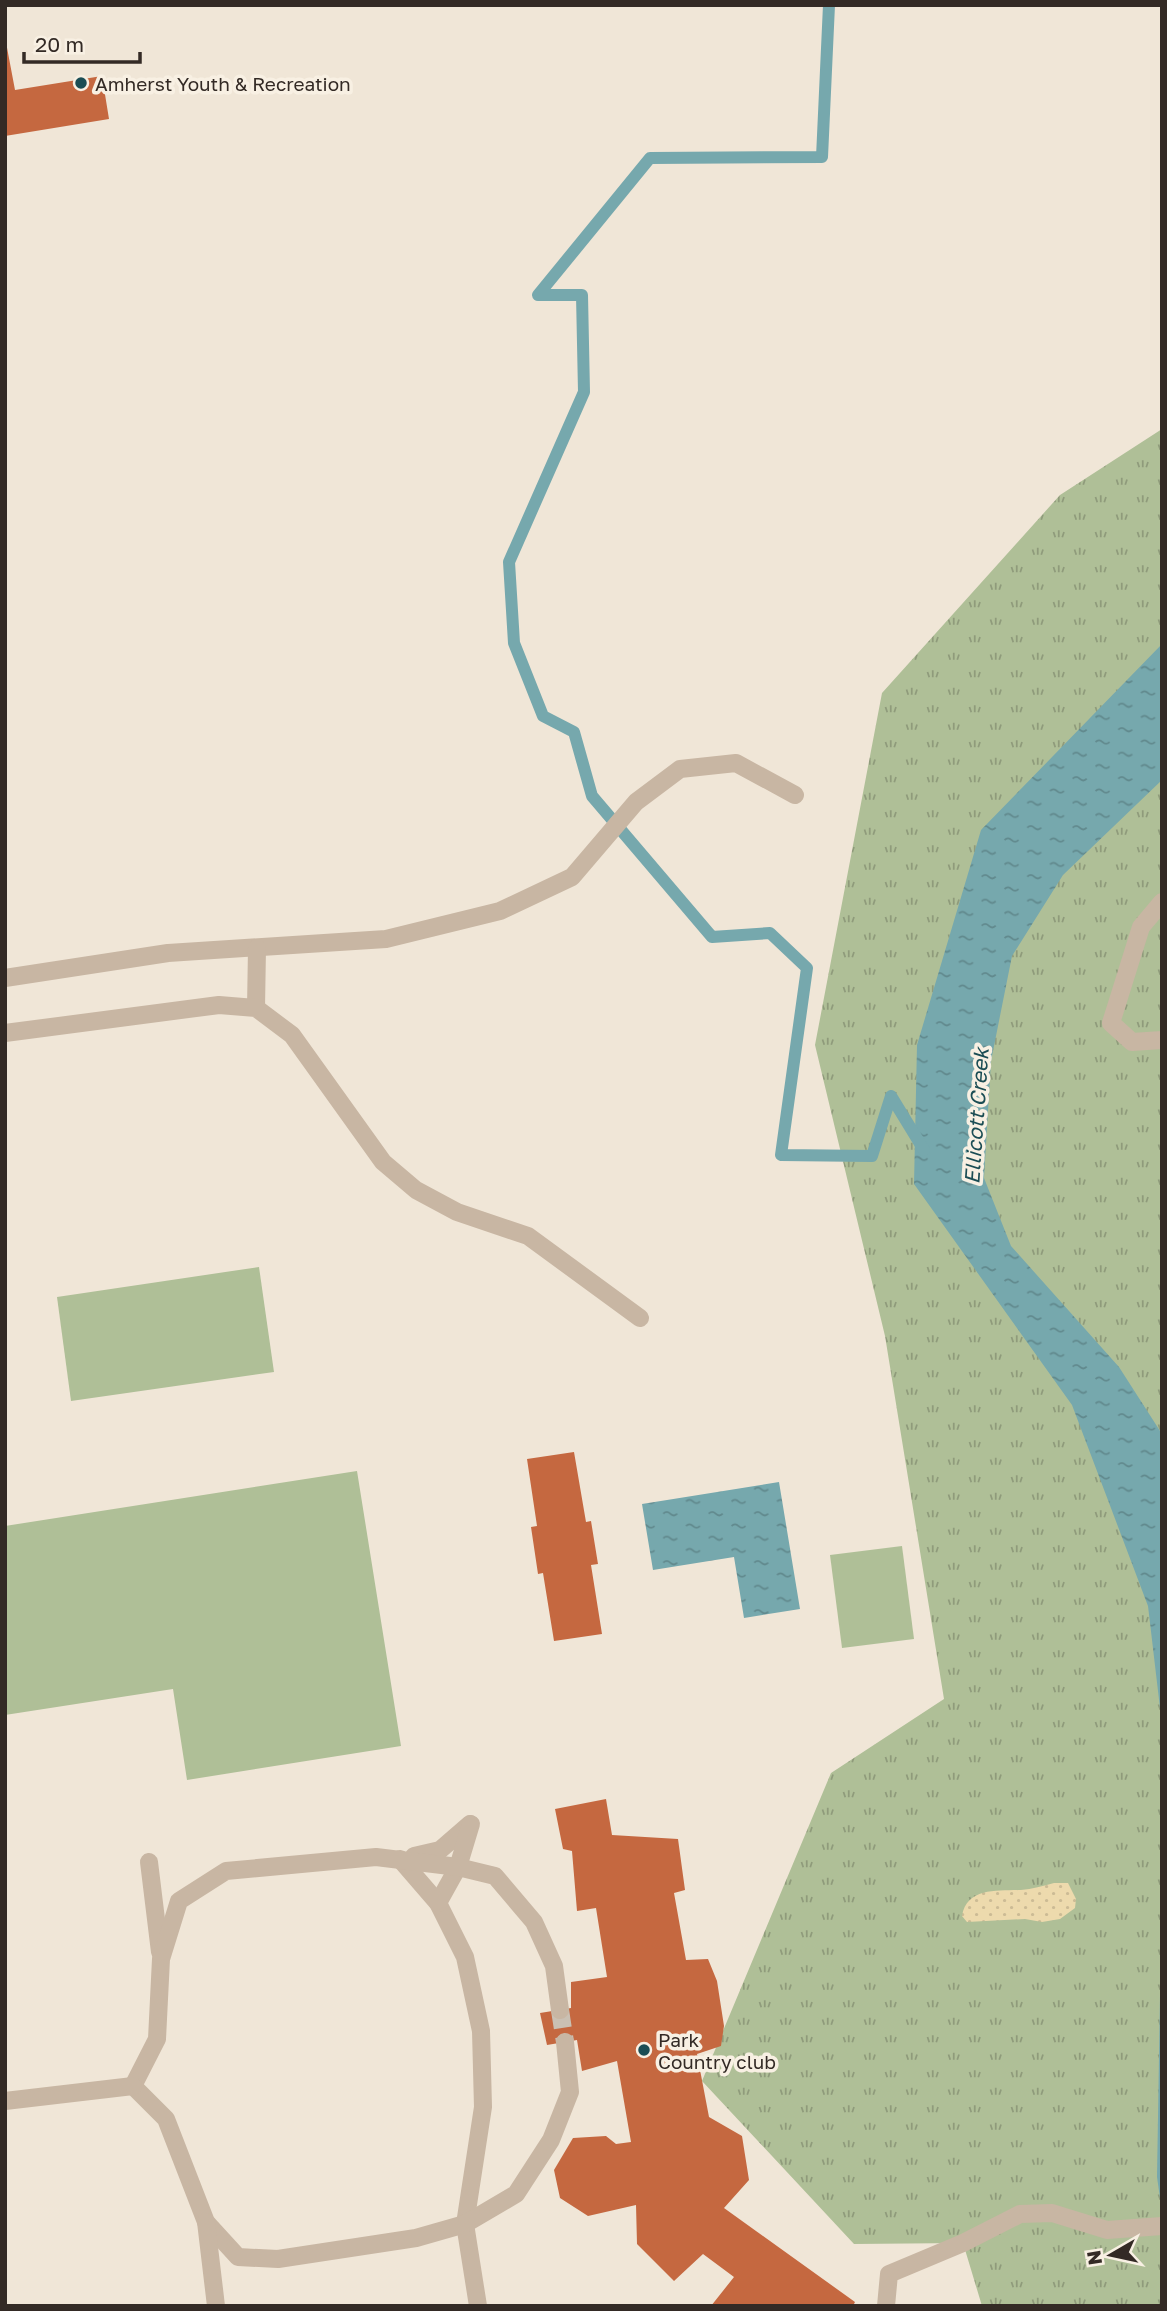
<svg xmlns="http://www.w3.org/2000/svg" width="1167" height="2311" viewBox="0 0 1167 2311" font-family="'Golos Text',sans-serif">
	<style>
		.grass { fill: url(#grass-tufts) }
		.sand { fill: url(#sand-dots) }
		.park { fill: #afbf97 }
		.water { fill: url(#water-ripples) }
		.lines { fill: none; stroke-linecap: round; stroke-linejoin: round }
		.stream { stroke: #76a8ad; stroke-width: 12 }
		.building { fill: #c56840 }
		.minor-tunnel { stroke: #cac0b3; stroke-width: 18; stroke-dasharray: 18 9; stroke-linecap: butt }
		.minor { stroke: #c8b6a3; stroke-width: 18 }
		.poi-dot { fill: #1b4d54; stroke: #f8f0e3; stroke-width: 2.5 }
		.labels { text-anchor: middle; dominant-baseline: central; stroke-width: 7; stroke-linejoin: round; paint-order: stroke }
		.poi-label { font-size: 19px; fill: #332a25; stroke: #f8f0e3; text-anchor: start }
		.water-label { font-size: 21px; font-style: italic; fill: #1b4d54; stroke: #f8f0e3 }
	</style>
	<defs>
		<pattern id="grass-tufts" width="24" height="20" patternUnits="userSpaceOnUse" patternTransform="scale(1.75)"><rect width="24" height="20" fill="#afbf97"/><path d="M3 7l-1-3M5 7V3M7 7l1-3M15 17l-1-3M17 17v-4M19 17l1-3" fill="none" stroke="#8f9b7b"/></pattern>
		<pattern id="sand-dots" width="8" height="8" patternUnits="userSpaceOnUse" patternTransform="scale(1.75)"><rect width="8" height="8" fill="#eddaad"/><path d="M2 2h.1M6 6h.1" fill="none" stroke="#ccbb95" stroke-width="1.8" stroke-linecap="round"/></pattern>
		<pattern id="water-ripples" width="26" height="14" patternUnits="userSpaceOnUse" patternTransform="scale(1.75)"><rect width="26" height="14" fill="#76a8ad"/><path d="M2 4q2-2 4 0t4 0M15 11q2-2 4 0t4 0" fill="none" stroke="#61898d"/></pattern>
	</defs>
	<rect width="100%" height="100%" fill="#f0e6d7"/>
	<polygon class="grass" points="1162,429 1162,2306 982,2306 963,2243 854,2244 702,2081 831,1773 944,1699 885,1336 815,1045 882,693 1060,495"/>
	<path class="sand" d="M1054,1883H1068L1076,1899L1075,1908L1060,1919L1042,1922L1025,1919L967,1922L962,1916C967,1887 998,1891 1021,1890C1032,1889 1043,1886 1054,1883Z"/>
	<g class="park">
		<polygon points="259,1267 274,1372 71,1401 57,1297"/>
		<polygon points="357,1471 401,1746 187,1780 173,1689 5,1715 5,1526"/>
		<polygon points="902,1546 914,1639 842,1648 830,1555"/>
	</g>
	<g class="water">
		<polygon points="1162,644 1162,780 1063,875 1012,956 991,1061 984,1178 1011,1246 1119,1367 1162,1434 1162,1725 1148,1606 1072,1405 914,1184 917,1045 981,830"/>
		<polygon points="779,1482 800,1609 744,1618 734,1557 653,1570 642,1504"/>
		<polygon points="1162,1875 1162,2212 1157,2177"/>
	</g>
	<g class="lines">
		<polyline class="stream" points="829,5 822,157 650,158 538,295 582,295 584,392 509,562 514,643 543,716 574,732 592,796 712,937 770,933 807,968 781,1155 872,1156 891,1096 924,1150"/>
	</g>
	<g class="building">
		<polygon points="5,37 15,90 102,76 109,119 5,136"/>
		<polygon points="574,1452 586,1522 591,1521 598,1564 591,1565 602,1634 554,1641 543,1573 538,1574 531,1527 537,1526 527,1459"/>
		<polygon points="606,1799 612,1835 678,1839 685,1890 674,1893 686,1960 708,1959 717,1981 724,2026 721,2046 697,2054 709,2117 742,2136 749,2180 724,2208 855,2302 853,2306 711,2306 734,2277 703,2254 674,2281 637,2244 636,2205 588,2216 560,2198 554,2170 573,2138 606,2136 616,2144 631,2142 617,2061 582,2071 577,2040 547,2045 540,2013 571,2008 571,1982 607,1977 596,1908 577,1911 572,1851 563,1849 555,1809"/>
	</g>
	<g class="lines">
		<polyline class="minor-tunnel" points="560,2010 565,2042"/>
		<g class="minor">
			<polyline points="1162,902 1141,927 1111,1023 1132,1042 1162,1040"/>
			<polyline points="5,978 168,953 386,939 500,911 572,877 636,802 680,769 736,763 795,795"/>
			<polyline points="256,1008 257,948"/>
			<polyline points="5,1033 219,1005 256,1008 292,1035 383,1162 416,1190 457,1212 528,1236 640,1318"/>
			<polyline points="414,1856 440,1850 470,1824"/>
			<polyline points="400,1859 438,1903 465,1957 481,2031 483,2107 465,2224 478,2306"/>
			<polyline points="149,1862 160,1952"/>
			<polyline points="438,1903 458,1867 471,1824"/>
			<polyline points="560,2010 554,1966 534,1922 495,1876 458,1867 376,1857 226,1871 179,1901 161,1959 157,2039 133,2086 166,2119 206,2222 238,2257 278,2259 416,2238 465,2224 516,2194 551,2140 570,2092 565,2042"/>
			<polyline points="5,2101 133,2086"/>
			<polyline points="206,2222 216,2306"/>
			<polyline points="886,2306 889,2274 963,2243 1020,2214 1052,2213 1107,2230 1162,2226"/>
		</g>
	</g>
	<g class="poi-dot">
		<circle cx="81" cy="83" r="7"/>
		<circle cx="644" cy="2050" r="7"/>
	</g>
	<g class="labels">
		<g class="poi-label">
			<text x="95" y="83">Amherst Youth &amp; Recreation</text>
			<text x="658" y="2039">Park<tspan x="658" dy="22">Country club</tspan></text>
		</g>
		<g class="water-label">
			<text transform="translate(976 1116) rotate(-86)">Ellicott Creek</text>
		</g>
	</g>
	<rect width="1167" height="2311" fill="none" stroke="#332a25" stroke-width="14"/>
	<g transform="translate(1111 2255) rotate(261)" stroke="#f8f0e3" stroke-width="5" paint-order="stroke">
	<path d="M0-5L12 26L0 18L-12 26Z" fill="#332a25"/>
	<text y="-10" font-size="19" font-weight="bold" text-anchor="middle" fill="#332a25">N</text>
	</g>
	<path d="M24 52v10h116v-10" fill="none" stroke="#332a25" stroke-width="3.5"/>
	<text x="35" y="52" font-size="21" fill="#332a25" stroke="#f8f0e3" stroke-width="5" paint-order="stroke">20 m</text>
</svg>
